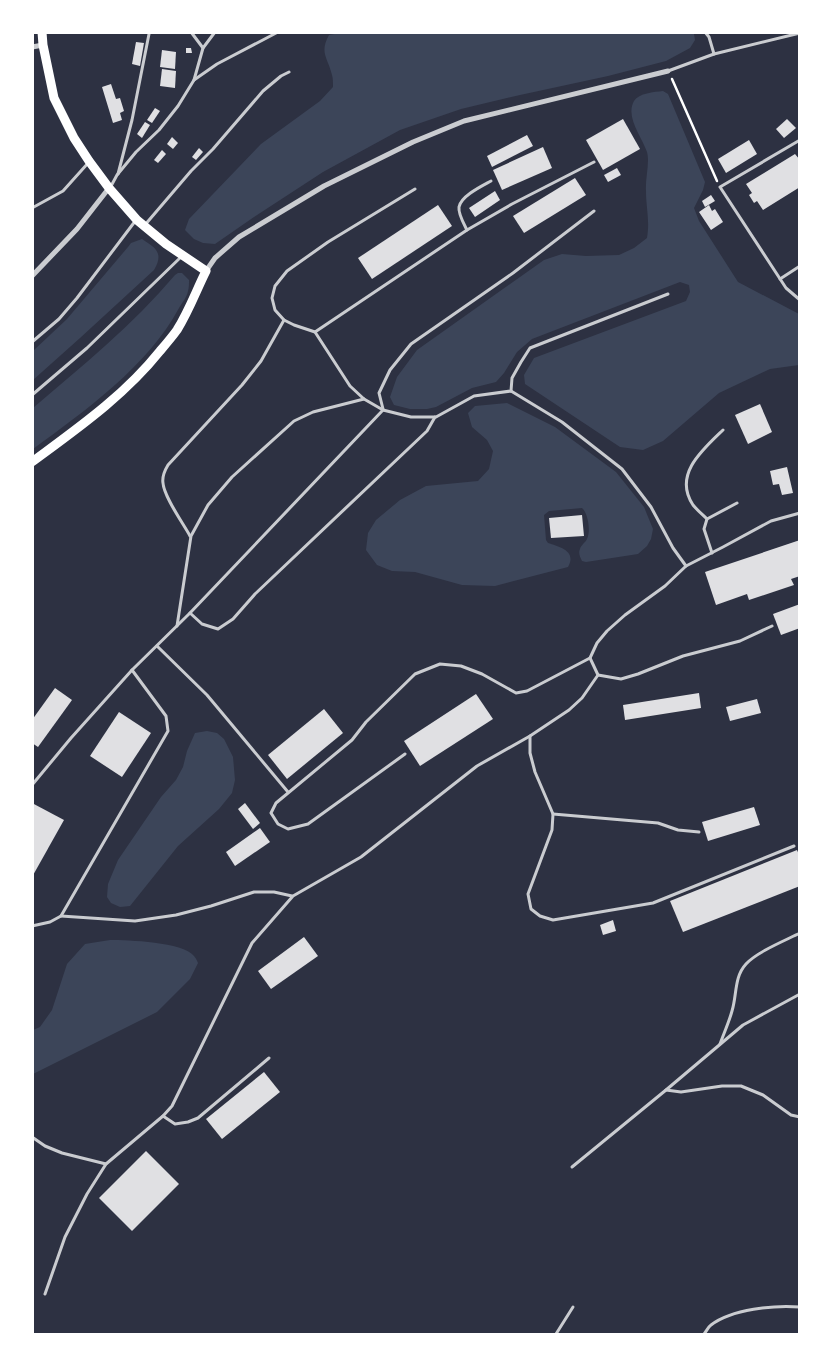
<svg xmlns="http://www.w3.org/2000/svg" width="832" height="1367" viewBox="0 0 832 1367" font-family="'Nunito Sans',sans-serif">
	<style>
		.green { fill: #3c4559 }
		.building { fill: #e0e0e3 }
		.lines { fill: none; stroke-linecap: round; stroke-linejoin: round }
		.path { stroke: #fff; stroke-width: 2.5 }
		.service { stroke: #caccd0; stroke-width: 3 }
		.minor { stroke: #caccd0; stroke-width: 5 }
		.secondary { stroke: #fff; stroke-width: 9 }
	</style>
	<rect width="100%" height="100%" fill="#2d3142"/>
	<g class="green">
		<path d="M340,33L395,34L402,32H692L694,34L695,40L690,48L666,61L608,76L520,95L461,109L400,130L323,172L254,217L215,244L203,243L194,239L185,230L189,219L261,144L320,101L333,87C333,83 333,78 332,75C328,58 319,53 329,35Z"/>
		<path d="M663,91L668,94L705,182L703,190L694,208L699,221L738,282L799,314V365L770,369L719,393L663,441L643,450L620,447L525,384L524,375L534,358L686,301L690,292L689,285L680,282L532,339L517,352L504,373L496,382L472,388L436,407L427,409H410L394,405L390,397L397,377L417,350L544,260L562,254L586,256L619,255L634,248L647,238C650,220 646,208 646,191C645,179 650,163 647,152C642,137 625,117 634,101C639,93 654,92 663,91Z"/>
		<path d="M142,239C156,248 164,253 154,270L80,338L33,380V351L67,319L128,247L131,243Z"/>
		<path d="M178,273H182L189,280C189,283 189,288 188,291C187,297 182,303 179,308C148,366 85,411 33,449V408C82,366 133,325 175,275Z"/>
		<path d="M507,403L555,427L616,472L644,507L653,529L651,539L647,546L638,554L586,562L582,561C580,557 578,553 580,549C581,545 585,543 587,539C591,531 588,513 582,508L549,511L544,515L546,540L548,543C560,547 577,551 568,567L495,586L462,585L415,572L392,571L377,565L366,550L368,533L376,520L400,500L426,486L478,481L489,469L493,451L487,440L472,427L468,413L475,406Z"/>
		<polygon points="207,731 217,733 224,739 233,757 235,780 232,793 219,809 178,846 130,906 120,907 111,903 107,897 108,884 118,860 161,797 176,780 183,767 187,751 195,733"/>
		<path d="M110,940C128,940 183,942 194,956C196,958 197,961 198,963L190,979L157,1012L33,1074V1030L40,1027L52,1010L67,964L85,944Z"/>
	</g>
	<g class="building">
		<polygon points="136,42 144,43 140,66 132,64"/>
		<polygon points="186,48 191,48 192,53 186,53"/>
		<polygon points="162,50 176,52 175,69 160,67"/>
		<polygon points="162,69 176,71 175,88 160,86"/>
		<polygon points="111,84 116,99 120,98 124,111 120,113 122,120 113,123 102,87"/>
		<polygon points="155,108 160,111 152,123 147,120"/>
		<polygon points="623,119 640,149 603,170 586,140"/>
		<polygon points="787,119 796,128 784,138 776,129"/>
		<polygon points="145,122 150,125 142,138 137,134"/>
		<polygon points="527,135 533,146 492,167 487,156"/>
		<polygon points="172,137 178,143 173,149 167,144"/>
		<polygon points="749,140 757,154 726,173 718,159"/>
		<polygon points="543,147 552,168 502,190 493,170"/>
		<polygon points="199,148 203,152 196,160 192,157"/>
		<polygon points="162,150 166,154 158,163 154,160"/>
		<polygon points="795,154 800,160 800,187 763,210 757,201 754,203 749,195 752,193 746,184"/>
		<polygon points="617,168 621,175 608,182 604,175"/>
		<polygon points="575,178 586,195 524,233 513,216"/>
		<polygon points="495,191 500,200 475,217 469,208"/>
		<polygon points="711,195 715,201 705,207 702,201"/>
		<polygon points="438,205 452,226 372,279 358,258"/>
		<polygon points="709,205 712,211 715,209 723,222 711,230 699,212"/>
		<polygon points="760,404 772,432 748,444 735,415"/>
		<polygon points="787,467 793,493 782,495 779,484 773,485 770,471"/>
		<polygon points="582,515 584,536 551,538 549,518"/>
		<polygon points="800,540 800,576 791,579 794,585 749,600 747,594 716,605 705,572"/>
		<polygon points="800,604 800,628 781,635 773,614"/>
		<polygon points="55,688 72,700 38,747 32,743 32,720"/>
		<polygon points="699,693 701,708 625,720 623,705"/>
		<polygon points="476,694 493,719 420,766 404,741"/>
		<polygon points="757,699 761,713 730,721 726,707"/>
		<polygon points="324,709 343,733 287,779 268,755"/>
		<polygon points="119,712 151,733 122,777 90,756"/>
		<polygon points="32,803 64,820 32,877"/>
		<polygon points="245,803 260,823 253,829 238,809"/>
		<polygon points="754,807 760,825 708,841 702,822"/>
		<polygon points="260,828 270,842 235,866 226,852"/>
		<polygon points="797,850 800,857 800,886 683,932 670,901"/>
		<polygon points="613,920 616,931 603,935 600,925"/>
		<polygon points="304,937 318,956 271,989 258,971"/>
		<polygon points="264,1072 280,1092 222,1139 206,1119"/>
		<polygon points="146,1151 179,1184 132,1231 99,1198"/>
	</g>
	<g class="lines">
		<polyline class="path" points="672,79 717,181"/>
		<g class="service">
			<polyline points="191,32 203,48"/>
			<polyline points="705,32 709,37 714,54"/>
			<polyline points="668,71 714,54 800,33"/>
			<polyline points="194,80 217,64 278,32"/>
			<polyline points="800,140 720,187 786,288 800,300"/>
			<polyline points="118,174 132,120 149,34"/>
			<polyline points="110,188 117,175 136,152 159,130 178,106 194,80 203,48 215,32"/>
			<polyline points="32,208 63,191 89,162"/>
			<polyline points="144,226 191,171 213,149 263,91 281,76 289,72"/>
			<path d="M467,230C464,224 458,214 459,207C461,196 482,186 491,181"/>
			<polyline points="780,279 800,266"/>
			<polyline points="315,332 467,230 512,204 594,162"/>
			<polyline points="32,342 59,319 77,298 136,220"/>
			<polyline points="511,391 512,378 521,362 530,348 668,294"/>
			<polyline points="32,395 87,348 182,256"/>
			<polyline points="383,409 379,393 390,370 411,344 513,273 594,211"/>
			<polyline points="383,410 364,399 350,386 315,332 294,325 284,320 275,310 272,298 275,286 287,271 328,242 415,189"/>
			<path d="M707,519C703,515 697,510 693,505C673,475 702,450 723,430"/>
			<path d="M190,536C183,523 164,497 163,483C162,477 165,470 168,465L242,385L261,361L284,320"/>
			<polyline points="712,553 704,529 707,519 737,503"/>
			<polyline points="190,613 202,624 218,629 233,619 255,594 427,431 435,417"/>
			<polyline points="177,626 191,536 208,505 232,477 294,421 313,412 364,399"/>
			<polyline points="157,646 207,695 288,792"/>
			<polyline points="590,658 598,675 582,698 569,710 530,736 530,753 535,772 553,814 552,830 528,894 531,909 540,916 553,920 653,903 794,846"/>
			<polyline points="598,675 621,679 638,674 683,656 740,641 772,626"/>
			<polyline points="405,754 308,824 288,829 278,824 271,813 276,803 352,740 366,722 415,674 440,664 461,666 482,674 516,693 527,691 590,658 597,643 607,631 625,615 665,586 686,566 723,547 771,521 800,513"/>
			<polyline points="32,785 71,738 132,670 190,613 383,410 411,417 436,417 474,396 511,391 562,422 622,469 651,507 673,548 686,566"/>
			<polyline points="553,814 658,823 678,830 699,832"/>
			<polyline points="61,916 135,921 176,915 211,906 254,892 274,892 292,896"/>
			<polyline points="32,926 50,922 61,916 168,731 166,716 132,670"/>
			<polyline points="800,994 743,1025 666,1090 681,1092 722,1086 741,1086 763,1095 791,1115 800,1117"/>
			<path d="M720,1044C724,1033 729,1022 732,1011C737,995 734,977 746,964C757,952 784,941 800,933"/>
			<polyline points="163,1116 175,1124 188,1122 198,1118 269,1058"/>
			<polyline points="32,1137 45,1146 62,1153 106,1164"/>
			<polyline points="572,1167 666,1090"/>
			<polyline points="45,1294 65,1237 87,1194 106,1164 163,1116 172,1106 252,943 293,896 361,857 477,766 530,736"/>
			<polyline points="556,1334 573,1307"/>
			<path d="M704,1334C706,1332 708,1327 711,1325C732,1309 774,1305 800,1307"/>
		</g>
		<g class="minor">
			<polyline points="32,47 43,45"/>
			<polyline points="206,271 215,258 239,237 324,186 413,142 464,121 668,71"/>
			<polyline points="32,276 77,229 109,188"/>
		</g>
		<path class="secondary" d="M32,462C78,428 124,396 160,351C166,344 172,337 177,330C189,311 196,291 206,271L166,244L137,220L109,188L89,161L74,138L54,98L43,45L42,32"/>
	</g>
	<rect width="832" height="1367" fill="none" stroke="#ffffff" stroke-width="68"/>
</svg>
